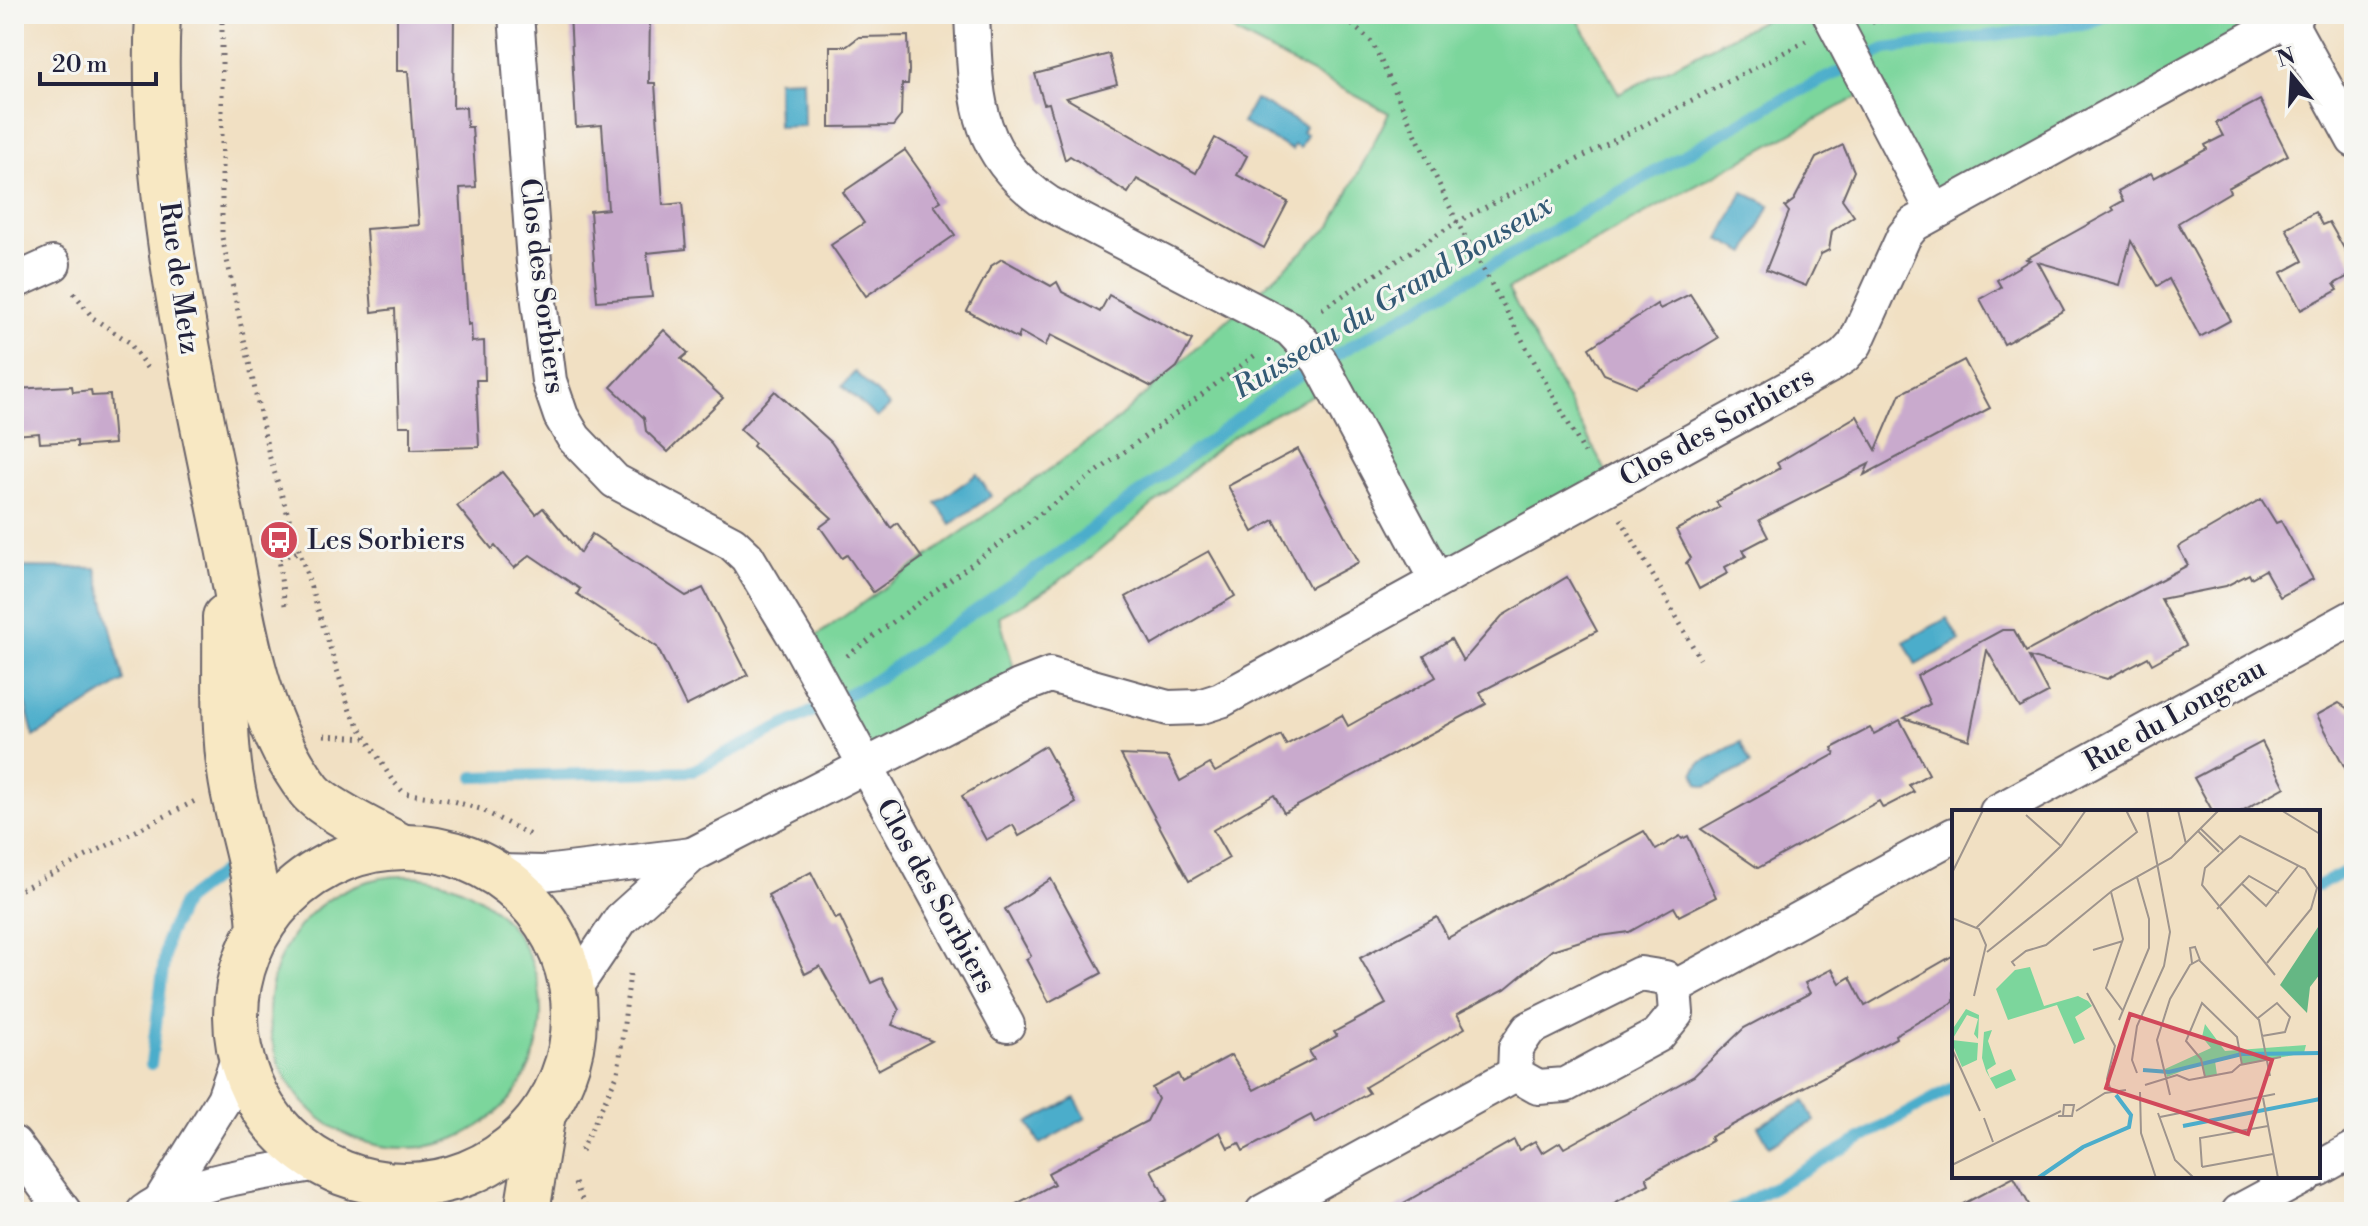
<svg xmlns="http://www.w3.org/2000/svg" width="2368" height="1226" viewBox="0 0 2368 1226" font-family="'Libre Bodoni',serif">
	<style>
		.green { fill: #7cd69c; stroke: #4f7c6c; stroke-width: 2 }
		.water { fill: #4cadcb; stroke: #376883; stroke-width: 2 }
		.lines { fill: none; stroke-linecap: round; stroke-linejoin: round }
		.stream { stroke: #4cadcb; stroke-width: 12 }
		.building { fill: #c9aacd }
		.street-casing { stroke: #6a646b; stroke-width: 38 }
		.secondary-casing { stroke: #6a646b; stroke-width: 48 }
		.path { stroke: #6a646b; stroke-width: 5; stroke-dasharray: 2 6; stroke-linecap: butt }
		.street { stroke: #fff; stroke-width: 34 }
		.secondary { stroke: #f8e8c3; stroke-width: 44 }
		.labels { text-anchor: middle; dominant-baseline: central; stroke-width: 6; stroke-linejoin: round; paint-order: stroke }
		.street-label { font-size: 28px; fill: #22223b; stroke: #f6f6f2 }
		.poi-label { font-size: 28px; fill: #22223b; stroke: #f6f6f2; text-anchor: start }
		.water-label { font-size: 30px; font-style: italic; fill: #335a75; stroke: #f6f6f2 }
		.inset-river { fill: none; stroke: #4cadcb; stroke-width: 4 }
		.inset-road { fill: none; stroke: #9e948d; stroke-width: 2 }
		.view { fill: #d1495b; fill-opacity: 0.15; stroke: #d1495b; stroke-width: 4 }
		.inset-edge { fill: none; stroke: #22223b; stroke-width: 4 }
	</style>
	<rect width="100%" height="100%" fill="#f6f6f2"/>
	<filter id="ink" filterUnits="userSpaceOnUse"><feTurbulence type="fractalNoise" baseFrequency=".0125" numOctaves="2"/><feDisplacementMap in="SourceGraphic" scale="16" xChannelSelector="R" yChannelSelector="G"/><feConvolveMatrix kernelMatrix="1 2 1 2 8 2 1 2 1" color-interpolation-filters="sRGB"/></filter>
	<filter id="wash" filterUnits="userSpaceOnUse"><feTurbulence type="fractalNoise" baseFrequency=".006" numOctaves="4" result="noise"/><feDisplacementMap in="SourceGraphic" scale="32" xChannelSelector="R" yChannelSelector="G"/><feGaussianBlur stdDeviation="1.8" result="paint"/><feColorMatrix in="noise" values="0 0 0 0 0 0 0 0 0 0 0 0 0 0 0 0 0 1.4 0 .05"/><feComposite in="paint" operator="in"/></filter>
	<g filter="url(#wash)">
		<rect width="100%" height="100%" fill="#f1e0c3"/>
		<g class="green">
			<path d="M1223,14H1575L1619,94L1775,14H2296L1934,212L1868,91L1508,289L1613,484L1437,581L1332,385C1298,404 1243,426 1215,450C1145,508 1082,577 999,616L1019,687L866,766L801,647L1110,426L1331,226L1389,113L1236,33Z"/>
			<circle cx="405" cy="1012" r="136"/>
		</g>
		<g class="water">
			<polygon points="803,79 804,126 778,127 777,80"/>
			<polygon points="1255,99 1305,126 1302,132 1307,134 1300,148 1294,145 1292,150 1242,123"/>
			<polygon points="1743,192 1770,205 1746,253 1719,239"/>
			<polygon points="855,372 890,406 877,418 842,386"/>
			<polygon points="977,474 991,496 951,524 936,503"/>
			<polygon points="14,567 96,568 124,681 34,737 14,661"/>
			<polygon points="1947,618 1960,641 1916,665 1904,642"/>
			<polygon points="1740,742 1751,764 1706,787 1698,784 1694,772 1700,763"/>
			<polygon points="1075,1098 1086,1118 1040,1144 1028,1123"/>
			<polygon points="1804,1101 1815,1121 1769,1146 1758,1126"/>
		</g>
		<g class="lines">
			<g class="stream">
				<polyline points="474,777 692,771 874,681 1072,544 1282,386 1771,105 1885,49 2090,23 2108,14"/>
				<polyline points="2318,886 2354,867"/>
				<polyline points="151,1064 167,938 184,901 227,868"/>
				<polyline points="1729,1212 1954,1087"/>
			</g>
		</g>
		<g id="blocks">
			<g class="building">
				<polygon points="397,14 454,14 453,108 466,107 467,127 472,127 476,187 460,188 468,325 471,324 472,342 484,341 485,380 476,380 479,447 411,449 411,426 399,426 395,309 372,312 366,229 419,225 408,71 397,71"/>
				<polygon points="570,14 650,14 649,83 655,83 663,205 682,203 686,249 647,253 652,297 597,301 590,211 608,209 602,125 576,127"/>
				<polygon points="908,36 909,71 908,84 902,84 901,116 893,126 830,127 830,46 847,46 859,37"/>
				<polygon points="1109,54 1117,84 1066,98 1196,173 1215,138 1247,156 1237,175 1288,202 1264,248 1137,179 1128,193 1070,156 1065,160 1049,103 1044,104 1035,74"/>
				<polygon points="2260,100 2288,155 2228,188 2230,192 2178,223 2231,320 2200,337 2169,279 2157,286 2131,241 2119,285 2038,262 2064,310 2004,344 1980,299 2001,287 1997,280 2030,260 2026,259 2114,210 2112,207 2123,201 2118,191 2151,173 2154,178 2207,149 2205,145 2223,136 2216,123"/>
				<polygon points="1843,145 1854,171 1842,199 1854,216 1832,231 1829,250 1821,254 1806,286 1766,270 1789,212 1785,207 1794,200 1816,158"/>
				<polygon points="905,150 941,201 934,205 955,235 866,296 831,245 864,223 843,192"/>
				<polygon points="2315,212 2322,225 2329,222 2354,266 2354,273 2334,284 2338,290 2301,310 2281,273 2303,261 2286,228"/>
				<polygon points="1002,259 1051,286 1057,282 1062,292 1100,312 1109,295 1192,340 1177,367 1152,387 1051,335 1045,346 1020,332 1018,339 967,311 991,266"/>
				<polygon points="1690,294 1718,338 1636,387 1604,374 1589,348 1657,304 1660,309"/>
				<polygon points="664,330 688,353 681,359 723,398 668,452 646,431 644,418 611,387"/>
				<polygon points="1964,360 1990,408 1864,475 1869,464 1759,520 1768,537 1743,550 1746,556 1725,567 1728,573 1699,589 1686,563 1691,558 1676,530 1720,507 1716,502 1780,468 1777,463 1857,416 1876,450 1900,394"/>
				<polygon points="72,386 73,392 91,390 92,396 110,395 114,444 77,447 77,441 40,443 39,433 14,435 14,389"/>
				<polygon points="775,391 831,442 891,528 897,523 922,558 873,592 847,555 842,558 820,527 832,518 753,446 755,443 740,429"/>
				<polygon points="1298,449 1359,562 1310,588 1274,520 1253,532 1228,486"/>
				<polygon points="502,472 536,514 543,508 580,553 592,534 686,596 703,588 748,675 686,706 657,647 577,594 580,589 530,555 514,568 495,546 492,549 457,506"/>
				<polygon points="2261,499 2276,523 2281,521 2313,579 2280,597 2265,570 2251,578 2249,574 2226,586 2161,599 2186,645 2152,664 2148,657 2107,679 2029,657 2048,693 2020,708 1987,650 1969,740 1904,718 1930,704 1917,676 2002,630 2014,630 2026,652 2188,565 2178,547"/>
				<polygon points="1209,551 1235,596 1152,645 1126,597"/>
				<polygon points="1567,577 1597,631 1480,692 1486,704 1284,813 1274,795 1213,830 1229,858 1189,881 1121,755 1168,757 1180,781 1210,764 1215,772 1281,735 1286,745 1342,715 1348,726 1436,677 1424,656 1451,639 1463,661 1502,616"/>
				<polygon points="2339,703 2354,713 2354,785 2317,715"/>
				<polygon points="1900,720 1929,774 1909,785 1914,792 1883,808 1879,801 1758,868 1701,829 1835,754 1832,748 1870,728 1874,734"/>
				<polygon points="2262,742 2285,787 2240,812 2213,812 2194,778"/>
				<polygon points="1045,746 1076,803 1019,836 1013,825 986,840 962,796"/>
				<polygon points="1644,831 1656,850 1680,836 1682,839 1688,836 1716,897 1679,916 1674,907 1629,932 1593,937 1552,950 1505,989 1457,1014 1465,1028 1365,1087 1369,1093 1315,1123 1311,1115 1243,1151 1239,1143 1228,1148 1220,1132 1151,1170 1167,1200 1145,1212 1001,1212 1054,1184 1048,1173 1147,1121 1158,1099 1152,1088 1178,1074 1182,1082 1231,1055 1254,1090 1314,1059 1309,1051 1337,1036 1334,1032 1386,1004 1360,958 1437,917 1448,938"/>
				<polygon points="811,872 835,919 840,917 871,983 882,978 899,1010 892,1025 932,1041 878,1070 820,966 805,974 768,895"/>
				<polygon points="1051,879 1102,973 1049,1002 1026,959 1031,956 1005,909"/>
				<polygon points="1954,955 1954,1002 1895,1035 1896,1038 1710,1137 1712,1141 1646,1177 1649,1184 1598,1212 1388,1212 1514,1140 1519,1150 1535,1141 1542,1153 1560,1142 1564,1148 1694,1076 1744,1028 1810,993 1805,983 1832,969 1840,983 1850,977 1865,1006"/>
				<polygon points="2014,1177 2033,1212 1948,1212"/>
			</g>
		</g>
	</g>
	<g filter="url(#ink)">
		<use href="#blocks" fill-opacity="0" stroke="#6a646b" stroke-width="2"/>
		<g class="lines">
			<g class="street-casing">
				<g id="street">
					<polyline points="516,14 534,262 549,381 561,416 574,438 615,481 732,543 747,557 801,647 1007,1025"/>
					<path d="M972,14C976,96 973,153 1048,203L1290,329L1319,360L1437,581"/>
					<polyline points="1830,14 1934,212"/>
					<polyline points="2285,14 2354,140"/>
					<polyline points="14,277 20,279 53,264"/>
					<polyline points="1997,812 2354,617"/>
					<polyline points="493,872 544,873 692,855"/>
					<polygon points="1640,974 1665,978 1674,988 1676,1013 1658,1035 1565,1085 1538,1087 1515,1074 1516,1048 1529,1029"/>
					<polyline points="1674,988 1954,835"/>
					<polyline points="573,990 621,919 692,855 1019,687 1050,675 1168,708 1199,707 1221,700 1829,366 1844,356 1855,344 1904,236 1914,224 2296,14"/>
					<polyline points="14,1144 64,1212"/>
					<polyline points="2318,1169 2354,1149"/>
					<polyline points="160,1202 224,1099 239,1056"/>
					<path d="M144,1212C188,1180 265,1173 318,1163"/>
					<polyline points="1263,1212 1515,1074"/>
					<polyline points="2238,1212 2305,1176"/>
				</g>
			</g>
			<g class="secondary-casing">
				<g id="secondary">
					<path d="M158,14C149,185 189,357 223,523C242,611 252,717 310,791C325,809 380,835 403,847"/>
					<path d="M225,617C226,674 222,734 233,790C243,840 257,876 260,929"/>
					<circle cx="405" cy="1016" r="169"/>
					<polyline points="527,1212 543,1114"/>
				</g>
			</g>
			<g class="path">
				<polyline points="222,14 222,237 269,455 350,711 392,780 404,793 449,800 480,809 530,835"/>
				<polyline points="1340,14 1372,42 1457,222 1587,457"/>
				<polyline points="1872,22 1930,14"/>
				<polyline points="74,293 93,318 129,342 147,368"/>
				<polyline points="1322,309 1457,222 1806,41"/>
				<polyline points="1621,519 1700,659"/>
				<polyline points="285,605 278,559 301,551"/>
				<polyline points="847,656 1258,353"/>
				<polyline points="324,735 365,738"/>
				<polyline points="14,893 195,801"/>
				<polyline points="581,1151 618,1073 630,974"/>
				<polyline points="575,1183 587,1212"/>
			</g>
			<use href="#street" class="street"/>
			<use href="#secondary" class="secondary"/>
		</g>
	</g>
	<defs>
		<g id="bus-disc" transform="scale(2)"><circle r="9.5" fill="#d1495b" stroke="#f6f6f2"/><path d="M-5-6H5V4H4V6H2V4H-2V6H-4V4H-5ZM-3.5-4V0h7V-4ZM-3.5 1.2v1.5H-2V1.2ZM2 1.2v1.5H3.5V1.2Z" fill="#fff"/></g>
	</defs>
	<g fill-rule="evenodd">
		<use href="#bus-disc" x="279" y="540"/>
	</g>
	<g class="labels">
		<g class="street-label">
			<text transform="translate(179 278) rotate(82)">Rue de Metz</text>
			<text transform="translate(542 286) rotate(83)">Clos des Sorbiers</text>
			<text transform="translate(1717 427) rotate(-29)">Clos des Sorbiers</text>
			<text transform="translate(2175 715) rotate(-29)">Rue du Longeau</text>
			<text transform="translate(936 896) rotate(61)">Clos des Sorbiers</text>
		</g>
		<g class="poi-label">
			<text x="307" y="540">Les Sorbiers</text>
		</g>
		<g class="water-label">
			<text transform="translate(1393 297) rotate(-31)">Ruisseau du Grand Bouseux</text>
		</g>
	</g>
	<g transform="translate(1952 810)">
		<rect width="368" height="368" fill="#f1e0c3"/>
		<path d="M78,157L92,196L126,186L136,191L140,196L123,207L133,229L122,234L105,195L56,210L44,179L63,160ZM14,199L27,205L26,229L22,224L26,209L15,205L0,230L26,233L25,250L10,257L0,233V220ZM253,214L273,241L354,235L352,243L290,255L288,246L263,251L265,265L253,267L250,253L215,267L213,259L259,238L250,227ZM40,220L36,231L44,254L35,260L38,268L59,259L64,270L44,279L34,261L30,248L32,222Z" fill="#7cd69c"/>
		<path d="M368,114V164L358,177L355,203L328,175Z" fill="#65b784"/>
		<path class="inset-river" d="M191,260L217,262L290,244L368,243M231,316L368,289M86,368L131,337L177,317L179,305L164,285"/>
		<path class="inset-road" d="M226,0L234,34M329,0L368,24M74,5L109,36M249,19L271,40M246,21L267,42M0,63L31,0M289,73L314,96L346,56M159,82L171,129L154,178L171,201M265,99L297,66L327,83M0,108L27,119L34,135L22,186M24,118L109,36L134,0M141,140L171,131M35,142L185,22L174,0M240,153L238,138L243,137L248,150M315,153L359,99L365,78L353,59L288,26L253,58L250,75L323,165M63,156L60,152L74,141L94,135L161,80L219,48L267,0M135,183L163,236L155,269L159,281M306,208L325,193L338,207L333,222L310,226M167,210L197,138V109L185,67M0,239L28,301M185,263L180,250L185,216L212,156L218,122L195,0M253,267L249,249L234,231L250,193L285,227L290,255M193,275L225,265L237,270L280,262L288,255L329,247M188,282L189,323L204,368M218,285L205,230L218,189L238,155L247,150L307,210L318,266M311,288L326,368M124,301L153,283L174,280M206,303L223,350L242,368M106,306H120L122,295H112L111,305M208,307L323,284M32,308L41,332M0,355L109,301M250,357L248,328L316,316M250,357L321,344"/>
		<path class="view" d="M178,204L320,250L296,324L154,278Z"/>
		<rect width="368" height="368" class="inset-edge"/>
	</g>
	<rect width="2368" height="1226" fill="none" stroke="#f6f6f2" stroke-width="48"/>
	<g transform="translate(2292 76) rotate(342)" stroke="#f6f6f2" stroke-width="6" paint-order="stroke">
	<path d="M0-6L14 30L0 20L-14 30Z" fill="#22223b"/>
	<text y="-12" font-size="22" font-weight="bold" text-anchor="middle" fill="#22223b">N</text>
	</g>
	<path d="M40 72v12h116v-12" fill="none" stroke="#22223b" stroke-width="4"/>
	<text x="52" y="72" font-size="24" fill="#22223b" stroke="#f6f6f2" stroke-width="6" paint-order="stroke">20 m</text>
</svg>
